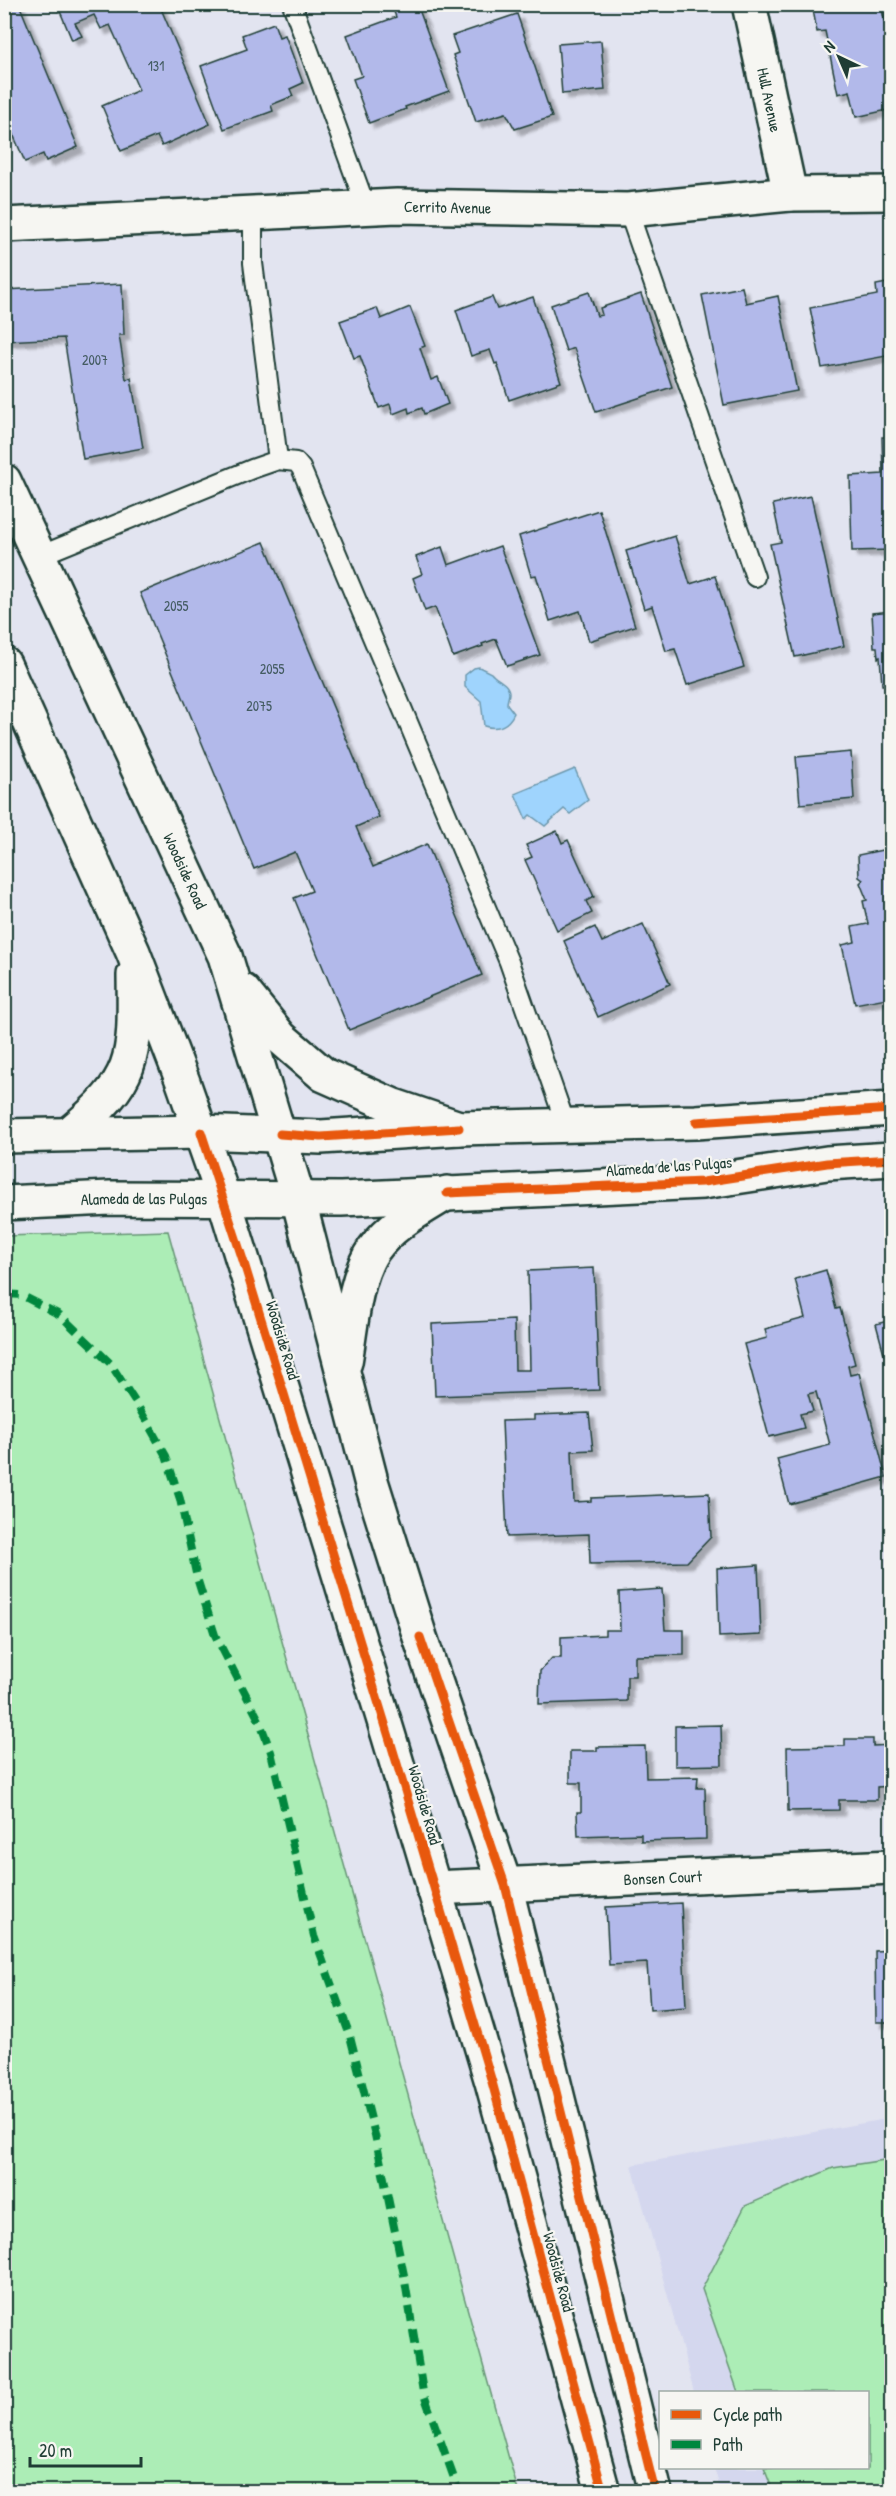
<svg xmlns="http://www.w3.org/2000/svg" width="896" height="2496" viewBox="0 0 896 2496" font-family="'Patrick Hand',sans-serif">
	<style>
		.built { fill: #d4d7ee }
		.green { fill: #acedb6; stroke: #669575; stroke-width: 1.5 }
		.water { fill: #9fd4fd; stroke: #6c98ad; stroke-width: 1.5 }
		.building { fill: #b2b9ea; stroke: #1f3d34; stroke-width: 1.5; filter: url(#shadow) }
		.lines { fill: none; stroke-linecap: round; stroke-linejoin: round }
		.lane-casing { stroke: #1f3d34; stroke-width: 22 }
		.street-casing { stroke: #1f3d34; stroke-width: 38 }
		.secondary-casing { stroke: #1f3d34; stroke-width: 38 }
		.primary-casing { stroke: #1f3d34; stroke-width: 38 }
		.lane { stroke: #f6f6f2; stroke-width: 18 }
		.street { stroke: #f6f6f2; stroke-width: 33 }
		.secondary { stroke: #f6f6f2; stroke-width: 33 }
		.primary { stroke: #f6f6f2; stroke-width: 33 }
		.quiet { stroke: #00873e; stroke-width: 8; stroke-dasharray: 15 8; stroke-linecap: butt }
		.cycleway-casing { stroke: #f6f6f2; stroke-width: 13 }
		.cycleway { stroke: #e8590c; stroke-width: 9 }
		.labels { text-anchor: middle; dominant-baseline: central; stroke-width: 4.5; stroke-linejoin: round; paint-order: stroke }
		.number-label { font-size: 14px; fill: #445c62 }
		.street-label { font-size: 16px; fill: #1f3d34; stroke: #f6f6f2 }
	</style>
	<defs>
		<filter id="shadow"><feDropShadow dx="5.5" dy="5.5" stdDeviation="1.5" flood-color="#0004"/></filter>
	</defs>
	<rect width="100%" height="100%" fill="#e2e4f0"/>
	<filter id="ink" filterUnits="userSpaceOnUse"><feTurbulence type="fractalNoise" baseFrequency=".0167" numOctaves="2"/><feDisplacementMap in="SourceGraphic" scale="12" xChannelSelector="R" yChannelSelector="G"/><feConvolveMatrix kernelMatrix="1 2 1 2 8 2 1 2 1" color-interpolation-filters="sRGB"/></filter>
	<g filter="url(#ink)">
		<polygon class="built" points="891,2118 891,2491 721,2491 714,2468 868,2468 868,2392 694,2392 632,2165"/>
		<g class="green">
			<polygon points="168,1231 518,2491 5,2491 5,1236"/>
			<polygon points="891,2159 891,2491 773,2491 764,2468 868,2468 868,2392 738,2392 702,2289 745,2206 833,2168"/>
		</g>
		<g class="water">
			<path d="M479,667L491,673C496,680 509,683 509,693C509,696 507,700 507,704L514,713C508,726 498,730 484,726L481,701L465,687V675L474,668Z"/>
			<polygon points="575,769 588,800 570,814 564,809 545,826 530,815 526,819 515,794"/>
		</g>
		<g class="building">
			<polygon points="4,4 19,4 78,147 46,161 43,154 25,162 13,134 4,138"/>
			<polygon points="57,4 159,4 210,124 162,146 157,136 121,151 102,106 139,90 110,25 101,29 94,15 75,23 82,36 72,40"/>
			<polygon points="391,4 417,4 449,91 405,107 406,109 369,123 353,79 362,76 347,35 396,17"/>
			<polygon points="812,4 881,4 887,34 892,33 892,109 856,117 850,91 838,94 825,31 817,32"/>
			<polygon points="517,14 552,117 515,129 506,113 476,122 453,55 458,53 452,36"/>
			<polygon points="274,23 279,37 285,35 303,83 290,89 293,96 271,105 273,111 224,129 201,66 247,49 242,35"/>
			<polygon points="601,41 605,90 562,94 558,44"/>
			<polygon points="892,282 892,355 822,368 810,308 877,295 876,285"/>
			<polygon points="122,284 124,335 119,335 126,379 131,378 143,448 83,459 64,338 4,341 4,290"/>
			<polygon points="742,287 746,303 778,296 797,391 724,405 702,295"/>
			<polygon points="589,292 597,316 602,315 600,308 641,294 672,387 596,412 574,348 566,351 551,305"/>
			<polygon points="492,297 497,309 533,297 561,382 509,400 497,363 495,364 490,350 471,356 456,310"/>
			<polygon points="410,307 425,346 420,348 431,380 438,377 448,404 424,414 422,408 409,413 408,408 393,414 390,404 379,408 360,356 354,358 340,321 377,308 381,319"/>
			<polygon points="882,437 892,437 892,550 852,551 850,476 883,474"/>
			<polygon points="811,496 844,646 795,657 770,544 781,542 773,504"/>
			<polygon points="599,510 635,626 589,641 580,611 550,621 536,575 531,576 519,536"/>
			<polygon points="675,536 690,584 715,576 744,667 687,685 675,649 666,651 652,606 644,609 626,551"/>
			<polygon points="264,542 379,817 356,827 373,867 427,844 482,975 349,1030 294,898 312,891 295,852 254,869 140,593"/>
			<polygon points="500,546 540,655 507,666 496,639 482,644 483,646 453,657 435,607 425,611 413,578 422,574 416,557 442,547 448,565"/>
			<polygon points="892,611 892,709 887,709 886,685 882,685 880,657 878,658 877,647 874,647 872,613"/>
			<polygon points="851,752 854,799 800,804 796,757"/>
			<polygon points="557,831 562,843 568,840 594,897 586,901 592,913 557,930 525,860 532,857 526,845"/>
			<polygon points="892,848 892,997 855,1004 842,945 855,942 852,927 868,924 863,901 867,900 860,883 863,880 859,877 858,855"/>
			<polygon points="643,924 670,984 598,1017 564,941 595,927 602,942"/>
			<polygon points="594,1268 599,1390 435,1396 432,1324 514,1320 515,1370 530,1370 528,1271"/>
			<polygon points="826,1270 836,1309 840,1308 855,1364 848,1366 850,1375 859,1373 886,1477 789,1504 777,1459 830,1445 816,1392 808,1394 813,1411 800,1414 804,1428 769,1437 744,1344 767,1338 765,1329 805,1318 795,1279"/>
			<polygon points="892,1320 892,1383 876,1324"/>
			<polygon points="589,1413 593,1450 572,1451 574,1502 591,1501 591,1498 709,1493 711,1537 687,1562 590,1564 589,1534 507,1537 502,1421 534,1420 534,1415"/>
			<polygon points="758,1565 761,1635 719,1637 717,1568"/>
			<polygon points="662,1589 665,1630 684,1630 684,1655 635,1656 635,1676 627,1676 627,1701 539,1704 540,1671 552,1658 561,1658 561,1637 605,1635 605,1630 620,1630 619,1592"/>
			<polygon points="721,1725 722,1765 675,1766 675,1726"/>
			<polygon points="845,1739 873,1739 873,1746 892,1745 892,1786 877,1787 877,1800 839,1800 839,1810 788,1811 787,1747 845,1746"/>
			<polygon points="645,1746 646,1778 698,1777 697,1788 705,1788 706,1839 641,1841 641,1834 578,1836 577,1812 581,1812 581,1783 570,1783 570,1751 597,1751 597,1747"/>
			<polygon points="681,1903 686,2007 650,2010 647,1963 609,1965 606,1907"/>
			<polygon points="892,1950 892,2022 876,2022 875,1951"/>
		</g>
		<g class="lines">
			<g class="lane-casing">
				<g id="lane">
					<polyline points="292,4 366,207"/>
					<polyline points="628,210 755,577"/>
					<polyline points="253,211 253,263 278,460"/>
					<polyline points="39,556 252,469 278,460 296,462 301,468 509,962 566,1125"/>
				</g>
			</g>
			<g class="street-casing">
				<g id="street">
					<path id="s1" d="M749,4L790,194"/>
					<path id="s2" d="M4,225L397,206L628,210L790,194L892,193"/>
					<path id="s3" d="M433,1888L892,1867"/>
				</g>
			</g>
			<g class="secondary-casing">
				<g id="secondary">
					<polyline points="4,1136 201,1132 321,1137 459,1128 696,1122 892,1109"/>
					<path id="s4" d="M4,1203L110,1198L341,1199L703,1182L827,1163L892,1159"/>
				</g>
			</g>
			<g class="primary-casing">
				<g id="primary">
					<path id="s5" d="M4,481L225,956L298,1198L371,1481L420,1637L505,1885L655,2492"/>
					<polyline points="4,664 133,952 183,1082 224,1199 389,1737 492,2082 603,2492"/>
					<polyline points="243,991 281,1038 324,1075 394,1106 459,1128"/>
					<path d="M70,1133C137,1078 135,1058 134,975"/>
					<path d="M345,1362C351,1328 354,1277 374,1249C392,1224 421,1209 447,1193"/>
				</g>
			</g>
			<use href="#lane" class="lane"/>
			<use href="#street" class="street"/>
			<use href="#secondary" class="secondary"/>
			<use href="#primary" class="primary"/>
			<polyline class="quiet" points="4,1294 21,1295 60,1315 110,1363 139,1408 166,1456 180,1499 197,1578 215,1635 259,1720 271,1752 314,1936 350,2036 375,2135 404,2275 423,2392 459,2492"/>
			<g class="cycleway-casing">
				<g id="cycleway">
					<polyline points="696,1122 892,1109"/>
					<polyline points="201,1132 243,1260 389,1737 492,2082 603,2492"/>
					<polyline points="280,1134 321,1137 459,1128"/>
					<polyline points="447,1193 703,1182 827,1163 892,1159"/>
					<polyline points="420,1637 505,1885 655,2492"/>
				</g>
			</g>
			<use href="#cycleway" class="cycleway"/>
		</g>
	</g>
	<g class="labels">
		<g class="number-label">
			<text x="156" y="65">131</text>
			<text x="95" y="359">2007</text>
			<text x="176" y="605">2055</text>
			<text x="272" y="668">2055</text>
			<text x="259" y="705">2075</text>
		</g>
		<g class="street-label">
			<text stroke="none"><textPath href="#s1" startOffset="98">Hull Avenue</textPath></text>
			<text stroke="none"><textPath href="#s2" startOffset="444">Cerrito Avenue</textPath></text>
			<text stroke="none"><textPath href="#s5" startOffset="430">Woodside Road</textPath></text>
			<text transform="translate(669 1166) rotate(-4)">Alameda de las Pulgas</text>
			<text stroke="none"><textPath href="#s4" startOffset="140">Alameda de las Pulgas</textPath></text>
			<text transform="translate(283 1340) rotate(73)">Woodside Road</text>
			<text transform="translate(425 1805) rotate(74)">Woodside Road</text>
			<text stroke="none"><textPath href="#s3" startOffset="230">Bonsen Court</textPath></text>
			<text transform="translate(559 2272) rotate(75)">Woodside Road</text>
		</g>
	</g>
	<rect width="896" height="2496" fill="none" stroke="#f6f6f2" stroke-width="24"/>
	<rect x="12" y="12" width="872" height="2472" fill="none" stroke="#1f3d34" stroke-width="2" filter="url(#ink)"/>
	<rect x="659" y="2391" width="210" height="78" fill="#f6f6f2" stroke="#a0aca6" stroke-width="1.5"/>
	<rect x="671" y="2410" width="30" height="9" fill="#e8590c" stroke="#a0aca6" stroke-width="1.5"/>
	<text x="713" y="2421" font-size="18" fill="#1f3d34">Cycle path</text>
	<rect x="671" y="2440" width="30" height="9" fill="#00873e" stroke="#a0aca6" stroke-width="1.5"/>
	<text x="713" y="2451" font-size="18" fill="#1f3d34">Path</text>
	<g transform="translate(839 57) rotate(316)" stroke="#f6f6f2" stroke-width="4.5" paint-order="stroke">
	<path d="M0-4.5L10 22L0 15L-10 22Z" fill="#1f3d34"/>
	<text y="-9" font-size="16" font-weight="bold" text-anchor="middle" fill="#1f3d34">N</text>
	</g>
	<path d="M30 2457v9h111v-9" fill="none" stroke="#1f3d34" stroke-width="3"/>
	<text x="39" y="2457" font-size="18" fill="#1f3d34" stroke="#f6f6f2" stroke-width="4.5" paint-order="stroke">20 m</text>
</svg>
